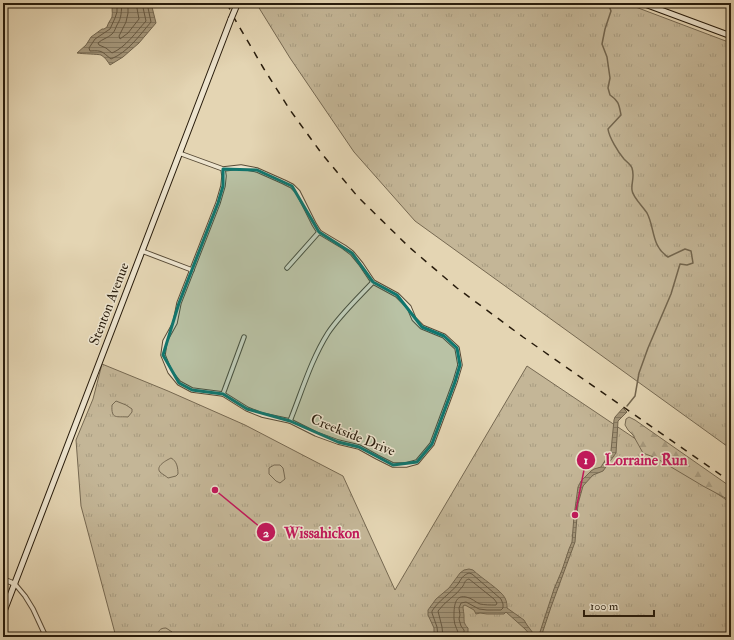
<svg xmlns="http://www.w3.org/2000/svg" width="734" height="640" viewBox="0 0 734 640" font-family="'IM FELL Double Pica',serif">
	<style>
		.grass { fill: url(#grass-tufts); stroke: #766952 }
		.forest { fill: url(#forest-firs); stroke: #766952 }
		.garden { fill: #c4b697; stroke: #766952 }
		.water { fill: url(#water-rules); stroke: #72654e }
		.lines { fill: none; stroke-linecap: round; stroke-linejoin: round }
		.shore { stroke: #665943; stroke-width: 1 }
		.stream { stroke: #72654e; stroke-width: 1.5 }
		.minor-casing { stroke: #574a36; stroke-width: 5.5 }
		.tertiary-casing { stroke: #574a36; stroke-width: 6 }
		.secondary-casing { stroke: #281c0c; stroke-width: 7 }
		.minor { stroke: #ede4ce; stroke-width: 3.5 }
		.tertiary { stroke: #ede4ce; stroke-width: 4.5 }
		.secondary { stroke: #ede4ce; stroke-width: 5 }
		.rail { stroke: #281c0c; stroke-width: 1.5; stroke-dasharray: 7 7; stroke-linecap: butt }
		.secondary-bridge-casing { stroke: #281c0c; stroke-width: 7; stroke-linecap: butt }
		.secondary-bridge { stroke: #ede4ce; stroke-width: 5 }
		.marked { fill: #0f766e; fill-opacity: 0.2; stroke: #0f766e; stroke-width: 3; stroke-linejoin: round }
		.labels { text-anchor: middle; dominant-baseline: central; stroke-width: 3; stroke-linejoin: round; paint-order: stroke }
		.street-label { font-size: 14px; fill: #281c0c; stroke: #ede4ce }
		.leader { fill: none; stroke: #c2185b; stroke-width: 1.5 }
		.callout-dot { fill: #c2185b; stroke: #ede4ce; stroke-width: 1.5 }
		.mark-label { font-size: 12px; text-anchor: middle; font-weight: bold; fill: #fff }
		.callout-label { font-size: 15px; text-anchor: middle; font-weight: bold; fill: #c2185b; stroke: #ede4ce; stroke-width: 3; stroke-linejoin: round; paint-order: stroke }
	</style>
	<defs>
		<pattern id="grass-tufts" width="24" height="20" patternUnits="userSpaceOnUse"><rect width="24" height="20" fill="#c4b697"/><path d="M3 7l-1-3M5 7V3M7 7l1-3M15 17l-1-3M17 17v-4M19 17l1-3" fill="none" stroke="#a89c81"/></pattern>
		<pattern id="forest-firs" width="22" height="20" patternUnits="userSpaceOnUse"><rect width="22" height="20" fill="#c4b697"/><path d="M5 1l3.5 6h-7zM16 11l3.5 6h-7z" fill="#a89c81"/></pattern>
		<pattern id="water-rules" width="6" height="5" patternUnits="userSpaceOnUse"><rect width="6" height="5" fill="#a4967a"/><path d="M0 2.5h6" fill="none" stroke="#867a62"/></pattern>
	</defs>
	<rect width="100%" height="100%" fill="#e4d5b3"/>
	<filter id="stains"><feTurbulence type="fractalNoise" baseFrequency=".005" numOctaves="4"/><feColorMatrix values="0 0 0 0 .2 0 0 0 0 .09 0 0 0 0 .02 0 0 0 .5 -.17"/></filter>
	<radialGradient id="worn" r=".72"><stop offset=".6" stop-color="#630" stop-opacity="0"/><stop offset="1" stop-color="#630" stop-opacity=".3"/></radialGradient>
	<g class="grass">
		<polygon points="256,3 625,3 731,43 731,449 415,221 354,152 290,58"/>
		<polygon points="102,364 168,391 245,425 343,476 395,590 527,366 731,503 731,637 116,637 81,506 76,440 93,399"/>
	</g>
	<polygon class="forest" points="629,417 635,420 731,487 731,501 703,486 656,458 643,453 633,435 628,430 625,425 626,419"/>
	<g class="garden">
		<path d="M116,401L126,405L132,409V412L128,417C117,416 111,420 112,405Z"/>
		<path d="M171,458C177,461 178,468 178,474L176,476L168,478C166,476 162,474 160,472C155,466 167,460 171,458Z"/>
		<polygon points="274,465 280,465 283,468 284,473 285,479 280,483 276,481 269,474 269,468"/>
		<path d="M166,628L172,632L175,637H159C157,631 160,628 166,628Z"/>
	</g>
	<g class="water">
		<path d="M113,3H151L156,23L139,43L123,57L110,65C108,62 105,57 101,55C98,54 83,54 77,53L86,45L91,37L102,29H104L107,27C108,23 110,21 112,17C113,12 111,8 113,3Z"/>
		<polygon points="623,408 627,412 618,421 616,453 603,471 593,475 583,486 578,504 575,542 551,607 541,637 537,637 539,635 554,589 562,570 569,549 572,542 574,516 578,487 581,481 591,471 594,469 601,467 611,451 614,420 615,417"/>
		<path d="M469,569L473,570C481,578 501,590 505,598C507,602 507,605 507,608L524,620L527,625L536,637H532L525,629L506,612L504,614H487L480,613L476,614L474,610L465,605L463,606C463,610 464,613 464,616C464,622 464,624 468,628V637H434V628L428,615V610L436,599L449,588L460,573L464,570Z"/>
	</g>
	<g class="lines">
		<g class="shore">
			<path d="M117,3V12L115,18L110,29L95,39L89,48L90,51C103,50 102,52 111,59C128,52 139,36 151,22L147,3"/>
			<path d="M122,3C121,12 122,17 117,25C115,29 115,31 112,34C108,38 102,39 98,43L99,45L106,48L112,53C126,47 136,32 146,21L142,3"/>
			<polyline points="128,3 128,13 126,22 119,36 120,39 128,33 139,19 136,3"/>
			<path d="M438,637L437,627L432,613V611C439,600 450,594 458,584C461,579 463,575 469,573L472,574L501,599L503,604V608L501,610H487L479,609L466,602L461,603L459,608L460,615L459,619L461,626L464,630V637"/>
			<path d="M443,637L442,627L438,611C445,601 456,596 463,586C465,582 465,580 469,579L494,599L497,603L496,605C490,605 485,605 480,604C475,602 472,598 466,597C453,594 454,611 454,619C454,626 459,631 459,637"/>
		</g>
		<path class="stream" d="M608,3L611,11L605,29L602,44L607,57L610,78L608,88L610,95C619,101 619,105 621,115L608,129C609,137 618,152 624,159C627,162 631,165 632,168C635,177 631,183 632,190C632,196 643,207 647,213C655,228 651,246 668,257L685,249L691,251L693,263L687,265L680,264L671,294L648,348L639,373L635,396L627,406"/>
		<g class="minor-casing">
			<g id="minor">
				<polyline points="179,153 223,169 241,167 257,170 284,182 292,186 298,192 314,224 319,232 344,247 352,253 361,264 373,282 397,295 409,307 414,319 422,327 444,336 457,348 460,365 455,382 432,444 417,462 406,465 393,465 377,457 359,447 338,442 316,434 290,421 262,415 247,409 223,394 192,390 179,383 170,372 163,355 165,341 175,323 179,303 218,203 223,186 224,176 223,169"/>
				<polyline points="142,251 192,270"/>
				<polyline points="287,268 319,232"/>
				<polyline points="223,394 244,337"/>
				<path d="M290,421C302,391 311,360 328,333C340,315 358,298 373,282"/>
				<polyline points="15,584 25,596 33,609 46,637"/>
			</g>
		</g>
		<g class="tertiary-casing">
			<polyline id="tertiary" points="3,579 15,584"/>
		</g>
		<g class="secondary-casing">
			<g id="secondary">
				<polyline points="642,3 731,36"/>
				<polyline points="3,614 231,19"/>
			</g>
		</g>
		<use href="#minor" class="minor"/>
		<use href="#tertiary" class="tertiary"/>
		<use href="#secondary" class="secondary"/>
		<polyline class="rail" points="227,3 233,16 264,69 290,110 322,154 358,197 409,247 457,288 523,337 731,482"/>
		<g class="secondary-bridge-casing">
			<polyline id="secondary-bridge" points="231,19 236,7"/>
		</g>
		<use href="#secondary-bridge" class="secondary-bridge"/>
	</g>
	<path class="marked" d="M223,169L257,170L292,186L319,232L352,253L373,282L397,295L422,327L444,336L457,348L460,365L455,382L432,444L417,462L393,465L359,447L338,442L290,421L247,409L223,394L192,390L179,383L163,355L179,303L218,203L223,186Z"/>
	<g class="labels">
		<g class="street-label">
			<text transform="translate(109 304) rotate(-69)">Stenton Avenue</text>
			<text transform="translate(353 435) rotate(22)">Creekside Drive</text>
		</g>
	</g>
	<path class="leader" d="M575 515L586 460M215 490L266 532"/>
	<g class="callout-dot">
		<circle cx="575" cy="515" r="4"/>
		<circle cx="215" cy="490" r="4"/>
		<circle cx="586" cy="460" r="10"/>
		<circle cx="266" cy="532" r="10"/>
	</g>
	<g class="mark-label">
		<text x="586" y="464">1</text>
		<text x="266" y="537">2</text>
	</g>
	<g class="callout-label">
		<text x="646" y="465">Lorraine Run</text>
		<text x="322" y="538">Wissahickon</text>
	</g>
	<rect width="734" height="640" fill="none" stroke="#e4d5b3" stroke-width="16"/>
	<rect x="4" y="4" width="726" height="632" fill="none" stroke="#281c0c" stroke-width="2"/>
	<rect x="8" y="8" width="718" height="624" fill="none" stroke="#281c0c"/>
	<path d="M584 610v6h70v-6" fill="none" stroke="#281c0c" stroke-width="2"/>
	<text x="590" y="610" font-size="12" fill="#281c0c" stroke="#ede4ce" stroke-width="3" paint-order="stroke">100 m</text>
	<rect width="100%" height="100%" filter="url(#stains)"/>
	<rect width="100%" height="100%" fill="url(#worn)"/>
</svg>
